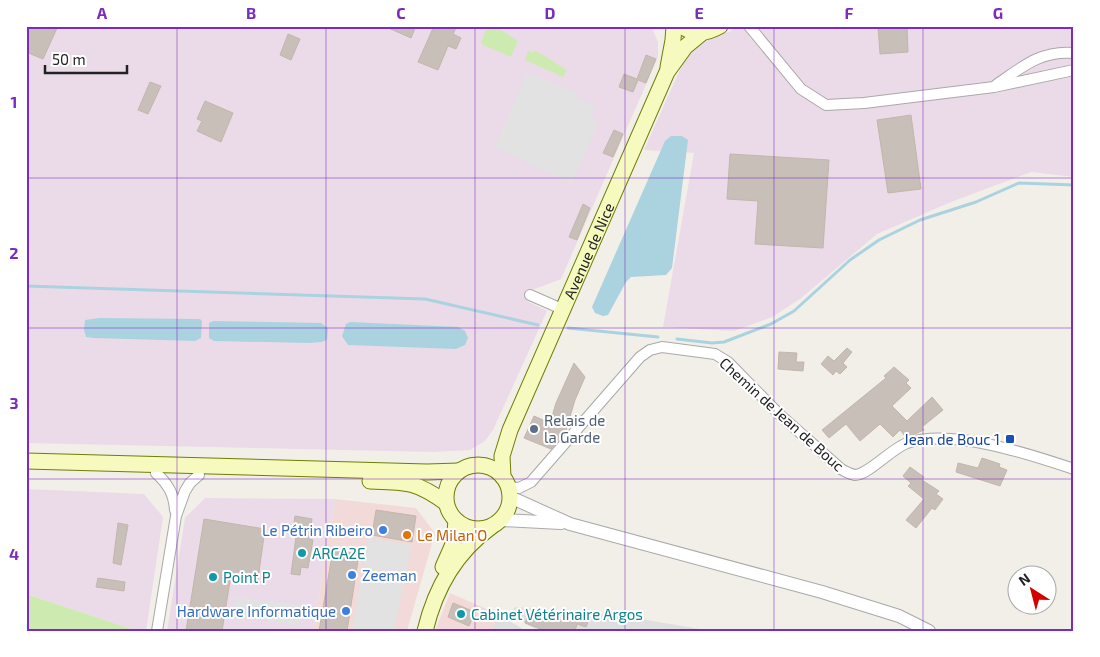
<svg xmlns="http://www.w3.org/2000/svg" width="1100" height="657" viewBox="0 0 1100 657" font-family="'Exo 2',sans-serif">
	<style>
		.residential { fill: #e0dfdf }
		.commercial { fill: #f2dad9 }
		.industrial { fill: #ebdbe8 }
		.grass { fill: #cdebb0 }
		.parking { fill: #e2e2e2 }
		.water { fill: #aad3df }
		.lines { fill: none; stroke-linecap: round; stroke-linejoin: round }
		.stream { stroke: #aad3df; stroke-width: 3 }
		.building { fill: #c7bfb8; stroke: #c4b6ab }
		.minor-casing { stroke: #a9a9a9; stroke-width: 12 }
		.tertiary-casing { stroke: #a9a9a9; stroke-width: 14 }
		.secondary-casing { stroke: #707d05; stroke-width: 17 }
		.minor { stroke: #fff; stroke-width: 10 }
		.tertiary { stroke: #fff; stroke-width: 12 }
		.secondary { stroke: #f7fabf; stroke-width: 15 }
		.grid { fill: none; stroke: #7b2cbf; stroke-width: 1; stroke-opacity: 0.55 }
		.service-dot { fill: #5c6f8a; stroke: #fff; stroke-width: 2 }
		.transit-dot { fill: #1a4fb4; stroke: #fff; stroke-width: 2 }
		.shop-dot { fill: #3f7fe0; stroke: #fff; stroke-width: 2 }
		.food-dot { fill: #e8710a; stroke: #fff; stroke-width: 2 }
		.culture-dot { fill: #0f9aa8; stroke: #fff; stroke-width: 2 }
		.labels { text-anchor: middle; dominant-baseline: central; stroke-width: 4; stroke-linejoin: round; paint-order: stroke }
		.street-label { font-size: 15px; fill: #222; stroke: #fff }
		.service-label { font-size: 15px; fill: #4e5e75; stroke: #fff; text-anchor: start }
		.transit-label { font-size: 15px; fill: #164399; stroke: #fff; text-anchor: end }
		.shop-label { font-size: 15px; fill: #366cbe; stroke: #fff; text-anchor: end }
		.food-label { font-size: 15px; fill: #c56008; stroke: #fff; text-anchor: start }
		.culture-label { font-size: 15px; fill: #0d838f; stroke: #fff; text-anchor: start }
		.neatline { fill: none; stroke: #7b2cbf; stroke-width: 2 }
		.grid-label { font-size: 16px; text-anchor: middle; font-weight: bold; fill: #7b2cbf }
	</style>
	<rect width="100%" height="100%" fill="#f2efe9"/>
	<g class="residential">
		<polygon points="515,607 618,615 711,631 539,631 510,615"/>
		<polygon points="498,614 526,631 492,631"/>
	</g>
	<g class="commercial">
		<polygon points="335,499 416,508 435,533 407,631 313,631"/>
		<polygon points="450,593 498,614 492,631 435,631"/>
	</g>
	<g class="industrial">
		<polygon points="26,26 651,26 658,42 658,57 561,279 532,290 527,301 547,311 493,430 485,441 470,450 433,452 26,443"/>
		<polygon points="734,26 1074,26 1074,177 1031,172 951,202 877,234 800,299 772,317 734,331 663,327 694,153 644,150 686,56 700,39 731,31"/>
		<polygon points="26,489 144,494 163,517 146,631 138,631 26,594"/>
		<polygon points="205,498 335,499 313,631 167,631 185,518"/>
	</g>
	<g class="grass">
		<polygon points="488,26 495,26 518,41 511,57 483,45 481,42"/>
		<polygon points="535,50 567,70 563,77 525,60 528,51 534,52"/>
		<polygon points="26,594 138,631 26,631"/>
	</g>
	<g class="parking">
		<polygon points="527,73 578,93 577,98 595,106 590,118 598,122 572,184 495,147"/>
		<polygon points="368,538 412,545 394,631 352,631"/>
		<polygon points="235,597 303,605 300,626 233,615"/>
	</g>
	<g class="water">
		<polygon points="671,136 682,136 688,140 672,268 666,275 631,277 626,282 608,315 603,316 595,313 592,307 665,141"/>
		<polygon points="99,318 200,319 202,321 201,338 195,341 94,338 86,337 84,330 85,320"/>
		<polygon points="213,321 321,323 328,328 327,340 321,342 309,343 214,341 209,338 209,323"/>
		<polygon points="350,322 458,327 465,331 468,338 465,345 456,349 348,345 342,336 346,324"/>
	</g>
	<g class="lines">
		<g class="stream">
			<polyline points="26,286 425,299 538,325"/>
			<polyline points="568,328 658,337"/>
			<polyline points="677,339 712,343 724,342 771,324 794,311 850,260 879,240 920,220 976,202 1019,183 1074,185"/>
		</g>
	</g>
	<g class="building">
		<polygon points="26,26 58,26 43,59 26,52"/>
		<polygon points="384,26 416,26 411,38"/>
		<polygon points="434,26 457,26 453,34 461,38 456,49 448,46 438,70 418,62"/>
		<polygon points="878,26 907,26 908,52 880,54"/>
		<polygon points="288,34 300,39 291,60 280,55"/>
		<polygon points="646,55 656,59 646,83 638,80 633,92 619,87 624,74 637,79"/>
		<polygon points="150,82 161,86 148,114 138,110"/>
		<polygon points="205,101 233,113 221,142 197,131 202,121 197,119"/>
		<polygon points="911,115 921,189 888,193 877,120"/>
		<polygon points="614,130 623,134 613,157 603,153"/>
		<polygon points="730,154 829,160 823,248 755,244 758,201 727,199"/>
		<polygon points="583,204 590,208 577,240 569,237"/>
		<polygon points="847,348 852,352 843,363 847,367 840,374 836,371 833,375 821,364 828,356 834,361"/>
		<polygon points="779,352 797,353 796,362 804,362 803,371 778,369"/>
		<polygon points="574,363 585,377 575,400 566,430 567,430 551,449 524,438 534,416 550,423 556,403"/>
		<polygon points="894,367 909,380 906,383 911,388 892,406 907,421 932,397 943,410 922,427 924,430 915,434 905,436 900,430 893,437 880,424 860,441 846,424 829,438 822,430 886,378 884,376"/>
		<polygon points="982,458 1000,464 999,467 1007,470 1000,486 956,472 958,463 978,468"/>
		<polygon points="910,467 924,477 922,480 939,491 936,494 943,499 935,510 932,508 916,528 906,520 924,499 908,486 911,483 903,476"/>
		<polygon points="376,510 416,516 412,542 372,535"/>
		<polygon points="295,516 312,519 309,539 313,540 308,568 301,567 300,575 291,574 296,537 292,537"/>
		<polygon points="204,519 265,529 258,579 231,575 222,631 186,631"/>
		<polygon points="118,523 128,525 121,565 113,563"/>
		<polygon points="333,550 359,554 347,631 319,631"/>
		<polygon points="98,578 125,582 124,591 96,587"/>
		<polygon points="453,603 475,612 469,626 448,617"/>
		<polygon points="529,613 546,614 563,620 565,616 574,619 576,614 589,619 586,627 577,624 575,631 546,631 525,623"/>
	</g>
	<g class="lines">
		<g class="minor-casing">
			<g id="minor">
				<polyline points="749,26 801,89 826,105 864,103 994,87 1074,70"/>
				<path d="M996,85C1022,67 1041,50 1074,53"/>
				<polyline points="530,295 562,309"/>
				<path d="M156,473C168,484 174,494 175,510"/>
				<path d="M508,487L519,488L531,482L640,357L650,350L662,347L715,354L728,362L779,414L841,469C846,472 850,474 855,475C868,475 891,449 907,443C952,428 1029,454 1074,469"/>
				<polyline points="157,631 176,516 185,491 190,483 199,475"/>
			</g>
		</g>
		<g class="tertiary-casing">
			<g id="tertiary">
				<polyline points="510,497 570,524 822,592 899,616 929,631"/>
				<polyline points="501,520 561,523"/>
			</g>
		</g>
		<g class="secondary-casing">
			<g id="secondary">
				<path d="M682,26C693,36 708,33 720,26"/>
				<polyline points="668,67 673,40 674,26"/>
				<polyline points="26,461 427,472 459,471"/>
				<circle cx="478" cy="497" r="32"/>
				<path id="s1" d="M503,477L502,456L510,430L667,72L685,47L702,33"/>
				<path d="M370,481C406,482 416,481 446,503"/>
				<polyline points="443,567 454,542 456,521"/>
				<path d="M425,631C435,589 456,552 491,527"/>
			</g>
		</g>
		<use href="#minor" class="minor"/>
		<use href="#tertiary" class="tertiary"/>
		<use href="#secondary" class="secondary"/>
	</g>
	<path class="grid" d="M177,26V631M326,26V631M475,26V631M625,26V631M774,26V631M923,26V631M26,178H1074M26,328H1074M26,479H1074"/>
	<circle class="service-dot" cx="534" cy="429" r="5"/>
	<rect class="transit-dot" x="1005" y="434" width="10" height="10" rx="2.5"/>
	<g class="shop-dot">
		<circle cx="383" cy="530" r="5"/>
		<circle cx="352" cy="575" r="5"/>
		<circle cx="346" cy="611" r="5"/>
	</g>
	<circle class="food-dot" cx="407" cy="535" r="5"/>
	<g class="culture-dot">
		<circle cx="302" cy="553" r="5"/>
		<circle cx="213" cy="577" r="5"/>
		<circle cx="461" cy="614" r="5"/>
	</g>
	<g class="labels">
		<g class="street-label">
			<text stroke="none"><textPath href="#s1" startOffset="244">Avenue de Nice</textPath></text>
			<text transform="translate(782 414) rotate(42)">Chemin de Jean de Bouc</text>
		</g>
		<g class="service-label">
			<text x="544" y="420">Relais de<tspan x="544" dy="17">la Garde</tspan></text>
		</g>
		<g class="transit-label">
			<text x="1000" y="439">Jean de Bouc 1</text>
		</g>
		<g class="shop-label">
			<text x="373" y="530">Le Pétrin Ribeiro</text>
			<text x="362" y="575" text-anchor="start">Zeeman</text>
			<text x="336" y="611">Hardware Informatique</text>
		</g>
		<g class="food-label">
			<text x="417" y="535">Le Milan'O</text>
		</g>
		<g class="culture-label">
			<text x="312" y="553">ARCA2E</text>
			<text x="223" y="577">Point P</text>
			<text x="471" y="614">Cabinet Vétérinaire Argos</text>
		</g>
	</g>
	<rect width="1100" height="657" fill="none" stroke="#ffffff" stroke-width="55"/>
	<g transform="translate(1032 590) rotate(324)"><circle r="24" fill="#ffffff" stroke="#a7a7a7"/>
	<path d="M0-4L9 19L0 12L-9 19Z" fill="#d40000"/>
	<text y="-8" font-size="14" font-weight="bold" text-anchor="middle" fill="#222222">N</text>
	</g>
	<path d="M45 65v8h82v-8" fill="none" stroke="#222222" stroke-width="2.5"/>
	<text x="52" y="65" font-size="15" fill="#222222" stroke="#ffffff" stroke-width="4" paint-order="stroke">50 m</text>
	<rect x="28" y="28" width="1044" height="602" class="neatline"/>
	<g class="grid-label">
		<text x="102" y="19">A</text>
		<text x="251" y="19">B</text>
		<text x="401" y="19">C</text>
		<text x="550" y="19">D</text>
		<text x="699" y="19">E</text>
		<text x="849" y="19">F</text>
		<text x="998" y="19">G</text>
		<text x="14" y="108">1</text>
		<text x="14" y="259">2</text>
		<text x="14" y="409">3</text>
		<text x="14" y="560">4</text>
	</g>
</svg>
